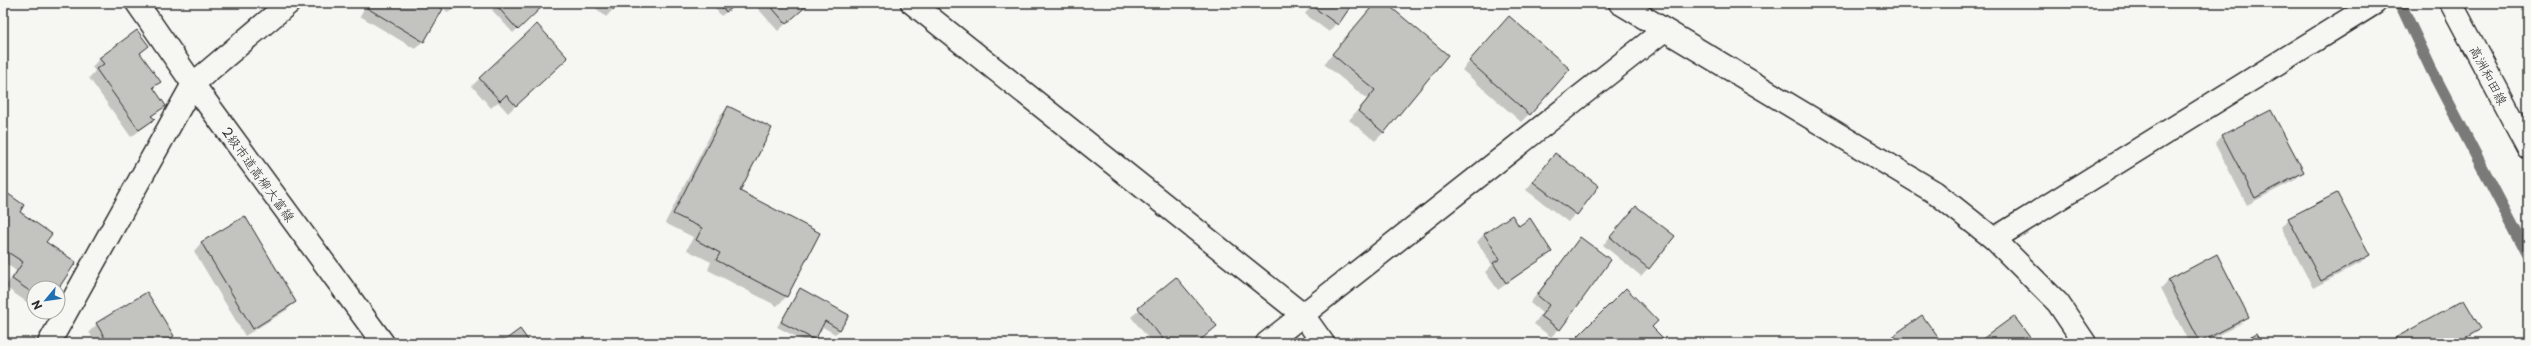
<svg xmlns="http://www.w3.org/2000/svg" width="2531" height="346" viewBox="0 0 2531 346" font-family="'Playpen Sans','Klee One',sans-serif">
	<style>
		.shadow { fill: #0003 }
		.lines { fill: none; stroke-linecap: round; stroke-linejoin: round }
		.stream { stroke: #7a7a78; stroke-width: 12 }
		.building { fill: #c3c3c0; stroke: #2b2b2b }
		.street-casing { stroke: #2b2b2b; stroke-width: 25 }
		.secondary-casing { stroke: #2b2b2b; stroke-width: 25 }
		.street { stroke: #f6f6f2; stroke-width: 22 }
		.secondary { stroke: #f6f6f2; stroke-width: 22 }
		.labels { text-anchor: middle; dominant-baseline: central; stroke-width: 4; stroke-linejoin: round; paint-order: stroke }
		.street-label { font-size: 13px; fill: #2b2b2b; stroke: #f6f6f2 }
	</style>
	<rect width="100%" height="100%" fill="#f6f6f2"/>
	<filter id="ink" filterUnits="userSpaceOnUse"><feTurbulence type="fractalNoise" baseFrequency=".025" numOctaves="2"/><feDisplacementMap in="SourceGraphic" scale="8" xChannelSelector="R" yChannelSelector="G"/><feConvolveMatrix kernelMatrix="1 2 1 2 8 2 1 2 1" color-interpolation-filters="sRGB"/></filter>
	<g filter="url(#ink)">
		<g class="shadow">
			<polygon points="367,3 430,3 423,41 415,49 360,16"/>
			<polygon points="439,3 460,3 448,13"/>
			<polygon points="499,3 544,3 513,33 492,10"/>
			<polygon points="590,3 619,3 606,17"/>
			<polygon points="711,3 739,3 721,16"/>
			<polygon points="753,3 808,3 778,31"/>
			<polygon points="980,3 1009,3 1004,8"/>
			<polygon points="1313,3 1352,3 1329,32 1305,14"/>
			<polygon points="1376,3 1384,3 1384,132 1375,141 1349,120 1367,99 1324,64"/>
			<polygon points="1509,17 1529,114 1521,122 1462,70"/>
			<polygon points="137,32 148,46 140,54 160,82 153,89 164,105 151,117 153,119 146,126 131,137 89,78 95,71 92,67 99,59"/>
			<polygon points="559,65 508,113 498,102 491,108 472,86 480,78"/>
			<polygon points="729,107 739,191 786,297 777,306 708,270 711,262 687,250 693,237 665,223 720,116"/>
			<polygon points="2271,111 2302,172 2295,180 2247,205 2215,144 2222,136"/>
			<polygon points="1555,154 1598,187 1568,222 1526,190"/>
			<polygon points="4,192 18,212 45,242 34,288 34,307 5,287 16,271 3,261"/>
			<polygon points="1636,207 1648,268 1641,276 1603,245"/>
			<polygon points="244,217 295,302 287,310 245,336 194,251 201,243"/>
			<polygon points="2289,219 2368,255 2361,263 2313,288 2281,227"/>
			<polygon points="1519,227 1551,252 1498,290 1485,272 1492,265 1477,242 1484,234"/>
			<polygon points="1580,238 1559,329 1551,337 1534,324 1542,313 1530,303"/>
			<polygon points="1176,278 1216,326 1197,343 1152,343 1131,317"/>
			<polygon points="2169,280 2248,316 2240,324 2204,343 2189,343 2161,288"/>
			<polygon points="800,289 840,330 835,334 821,326 814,339 808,343 777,327"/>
			<polygon points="1626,290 1650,327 1666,343 1572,343"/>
			<polygon points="97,324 173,336 166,343 96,343 89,332"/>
			<polygon points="2479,329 2461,343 2388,343"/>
		</g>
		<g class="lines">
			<polyline class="stream" points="2400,3 2432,71 2528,255"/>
		</g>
		<g class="building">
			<polygon points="369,3 432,3 443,9 424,42 367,8"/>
			<polygon points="448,3 461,3 453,10"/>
			<polygon points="498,3 546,3 518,30 496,5"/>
			<polygon points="606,3 621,3 614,10"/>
			<polygon points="719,3 739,3 726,12"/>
			<polygon points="768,3 810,3 786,24"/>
			<polygon points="1314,3 1353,3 1338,25 1312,6"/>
			<polygon points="1375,3 1386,3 1448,55 1384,133 1358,111 1375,90 1332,54"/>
			<polygon points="1509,16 1570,69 1530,115 1469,61"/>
			<polygon points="537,24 568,58 516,106 506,95 500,101 479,78"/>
			<polygon points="137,30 149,46 140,53 161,82 153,87 166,106 151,116 155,119 139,130 96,69 104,64 99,58"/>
			<polygon points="728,106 772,128 740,191 820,233 787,297 716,260 720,253 696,240 702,228 673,214"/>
			<polygon points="2271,110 2304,172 2255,198 2222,135"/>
			<polygon points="1555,153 1599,186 1577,215 1533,182"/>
			<polygon points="4,191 24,205 20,212 52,234 46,242 76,262 58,289 34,288 34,294 12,279 23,262 3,249"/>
			<polygon points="2337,193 2370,255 2321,281 2288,218"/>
			<polygon points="1636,206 1675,236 1649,269 1610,237"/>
			<polygon points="1512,215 1519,226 1530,218 1552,252 1506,283 1493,263 1500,259 1484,234"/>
			<polygon points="245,216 296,302 253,329 201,242"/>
			<polygon points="1580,237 1611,260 1560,330 1541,316 1549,305 1537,295"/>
			<polygon points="2217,254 2249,317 2200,342 2168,280"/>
			<polygon points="1176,277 1217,326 1197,343 1166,343 1138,308"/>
			<polygon points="800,288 849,315 840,330 825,321 815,340 781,322"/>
			<polygon points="1626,288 1658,321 1652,327 1668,343 1585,343 1578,336"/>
			<polygon points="147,292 174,336 163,343 108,343 96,323"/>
			<polygon points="2464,300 2481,329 2456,343 2386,343"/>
			<polygon points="1922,315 1942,343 1883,343"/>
			<polygon points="2014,316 2034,343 1977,343"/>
			<polygon points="520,329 530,343 501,343"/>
			<polygon points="2256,334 2261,343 2239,343"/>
		</g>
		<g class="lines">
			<g class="street-casing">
				<g id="street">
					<polyline points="912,3 1303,315 1323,343"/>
					<polyline points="1994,239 2375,3"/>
					<polyline points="49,343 193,84 289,3"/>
					<polyline points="1267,343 1663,31"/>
				</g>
			</g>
			<g class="secondary-casing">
				<g id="secondary">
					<polyline points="137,3 193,84 383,343"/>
					<polyline points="1620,3 1936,193 1994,239 2058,303 2085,343"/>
					<polyline points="2451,3 2528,148"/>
				</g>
			</g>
			<use href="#street" class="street"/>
			<use href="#secondary" class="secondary"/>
		</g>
	</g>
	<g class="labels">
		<g class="street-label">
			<text transform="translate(2489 75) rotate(62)">高洲和田線</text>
			<text transform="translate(259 174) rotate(54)">2級市道高柳大富線</text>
		</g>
	</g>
	<rect width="2531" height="346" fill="none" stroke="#f6f6f2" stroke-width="16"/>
	<rect x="8" y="8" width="2515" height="330" fill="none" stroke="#2b2b2b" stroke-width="1.5" filter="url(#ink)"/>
	<g transform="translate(46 300) rotate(241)"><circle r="19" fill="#f6f6f2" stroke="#a5a5a2"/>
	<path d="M0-3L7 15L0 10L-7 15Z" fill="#1f6fb2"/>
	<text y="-6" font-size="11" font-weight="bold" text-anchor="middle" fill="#2b2b2b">N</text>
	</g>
</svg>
